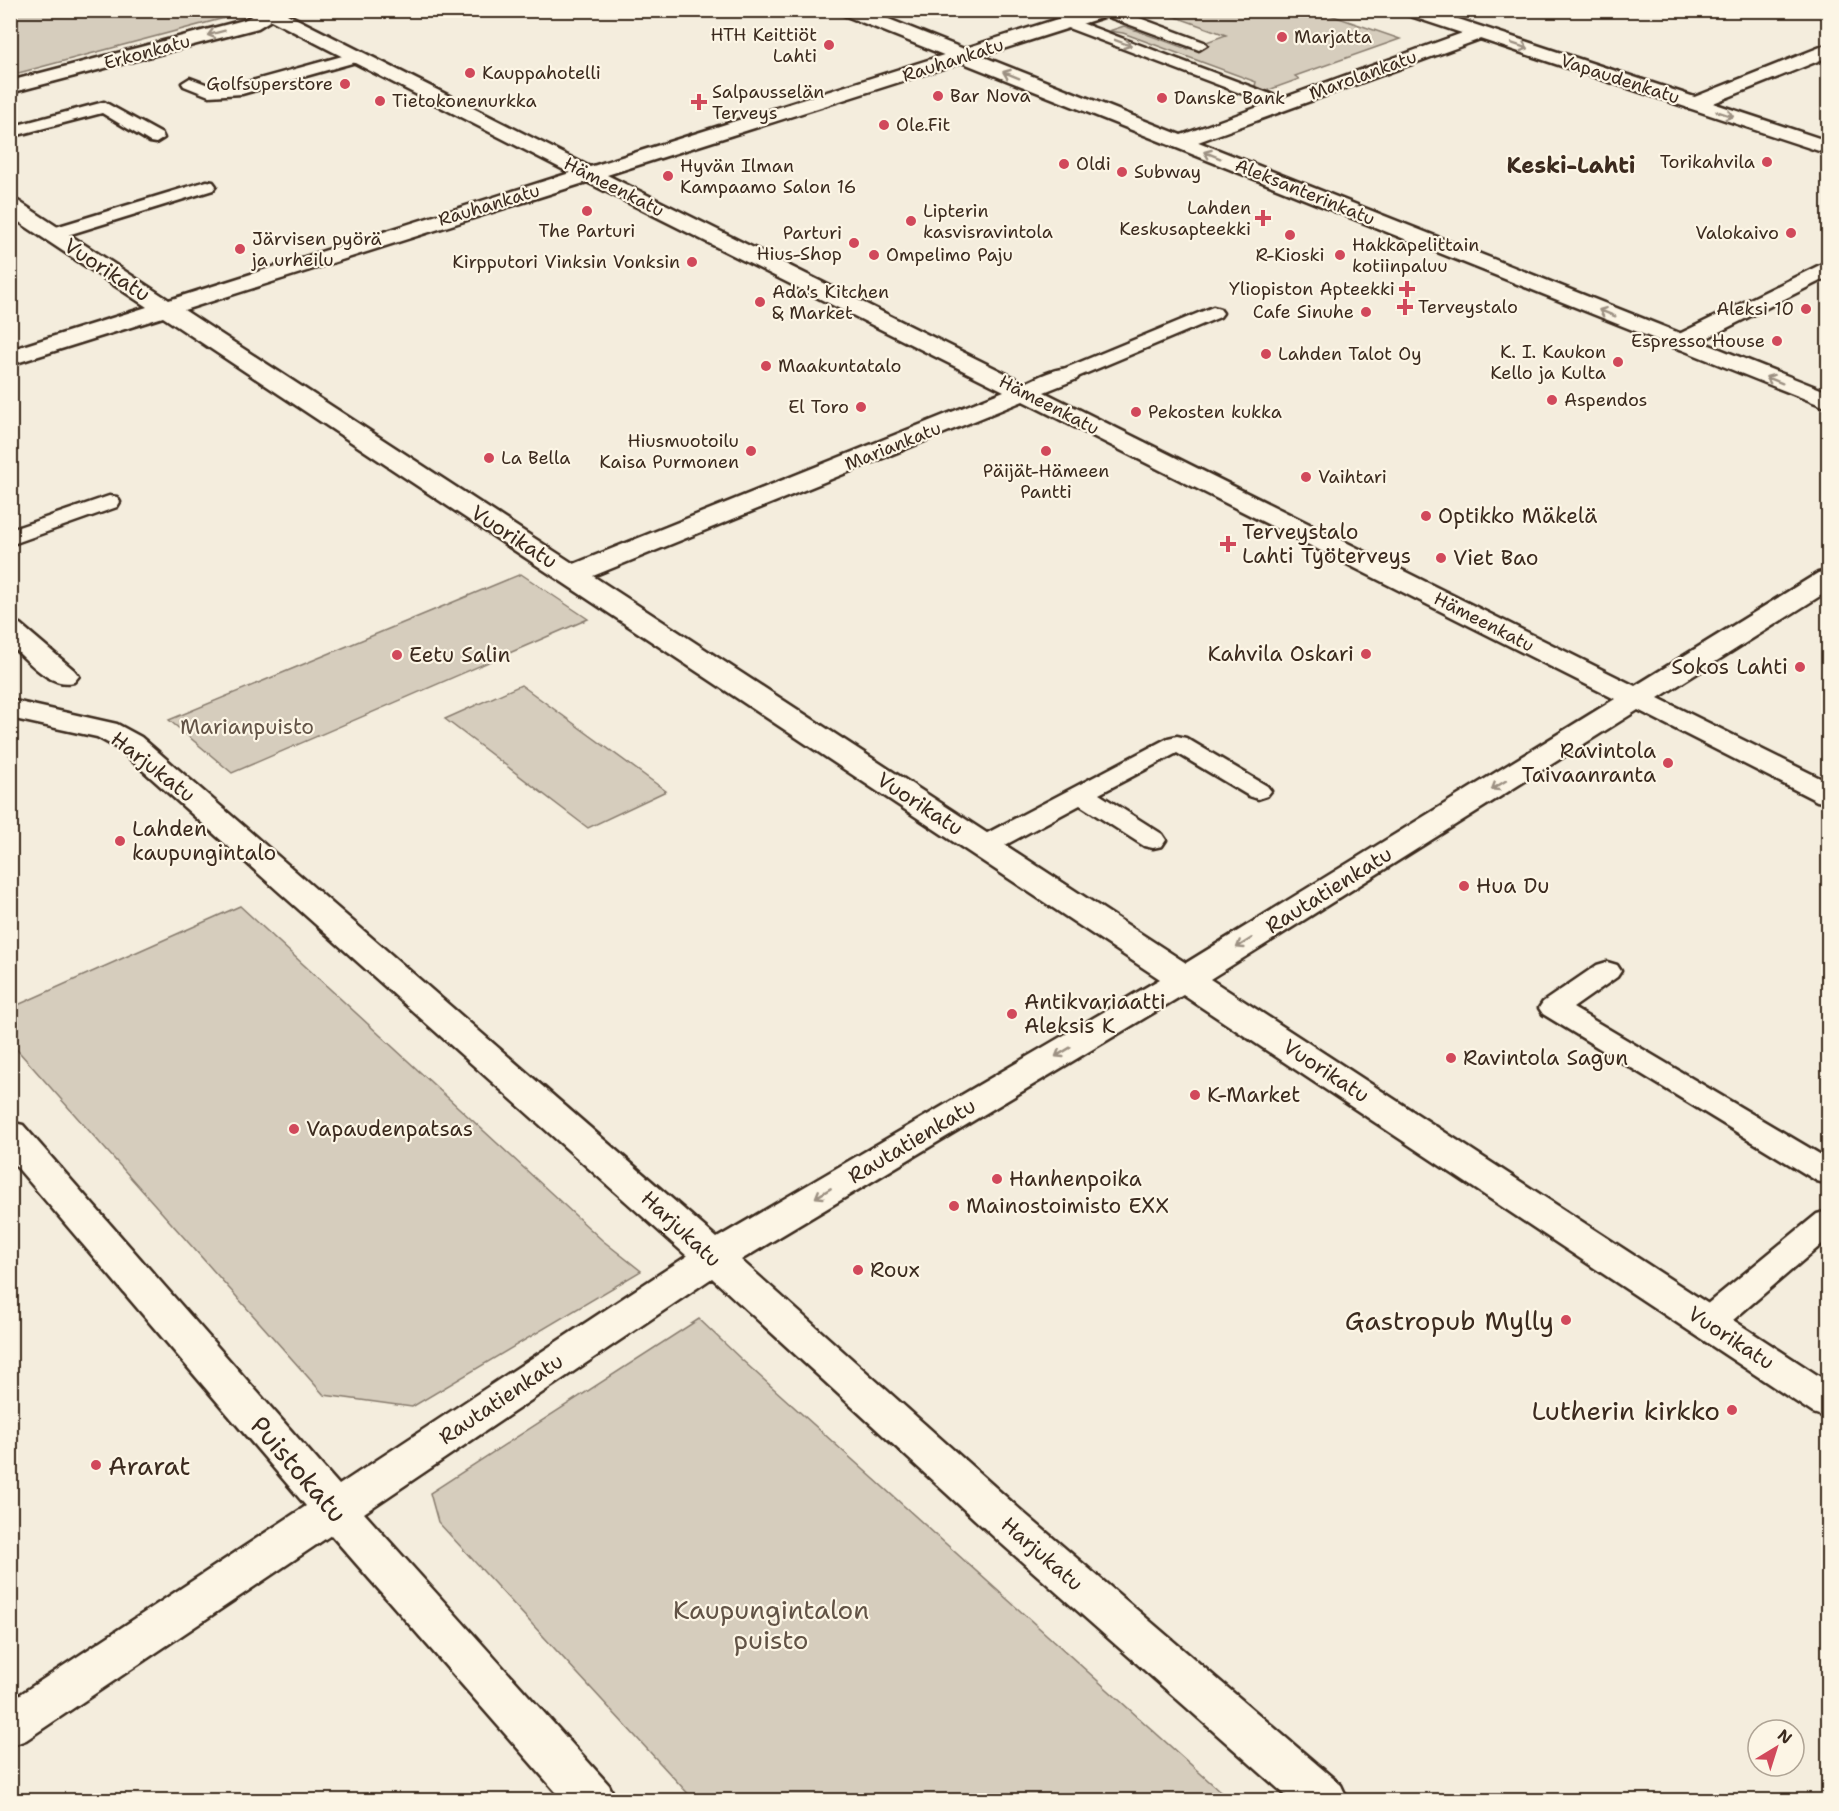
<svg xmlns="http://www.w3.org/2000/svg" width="1839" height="1811" viewBox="0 0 1839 1811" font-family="'Shantell Sans',sans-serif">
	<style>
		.green { fill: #d6cdbd; stroke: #887c6e; stroke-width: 1.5 }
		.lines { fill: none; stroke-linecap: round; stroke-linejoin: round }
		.lane-casing { stroke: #3b2a1e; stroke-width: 5 }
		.street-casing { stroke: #3b2a1e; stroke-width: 5 }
		.secondary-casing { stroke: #3b2a1e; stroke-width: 5 }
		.lane { fill: #fcf5e5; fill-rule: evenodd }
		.street { fill: #fcf5e5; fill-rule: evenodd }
		.secondary { fill: #fcf5e5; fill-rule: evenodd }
		.oneway { stroke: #9c9082 }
		.poi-dot { fill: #d1495b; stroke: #fcf5e5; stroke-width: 2 }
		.labels { text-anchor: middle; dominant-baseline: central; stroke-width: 4.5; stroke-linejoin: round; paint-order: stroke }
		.far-poi-label { font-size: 18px; fill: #3b2a1e; stroke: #fcf5e5; text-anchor: start }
		.far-street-label { font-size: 18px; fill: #3b2a1e; stroke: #fcf5e5 }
		.street-label { font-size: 21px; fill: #3b2a1e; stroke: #fcf5e5 }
		.poi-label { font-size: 21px; fill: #3b2a1e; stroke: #fcf5e5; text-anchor: start }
		.park-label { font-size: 21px; fill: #625346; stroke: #fcf5e5 }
		.far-district-label { font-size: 22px; font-weight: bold; fill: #3b2a1e; stroke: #fcf5e5 }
		.near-poi-label { font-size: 26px; fill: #3b2a1e; stroke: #fcf5e5; text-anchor: end }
		.near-street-label { font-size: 26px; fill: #3b2a1e; stroke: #fcf5e5 }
		.near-park-label { font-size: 26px; fill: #625346; stroke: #fcf5e5 }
	</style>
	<rect width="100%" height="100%" fill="#f4eddd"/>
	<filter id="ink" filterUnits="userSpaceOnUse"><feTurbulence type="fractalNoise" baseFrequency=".0167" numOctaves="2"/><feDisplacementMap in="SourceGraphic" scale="12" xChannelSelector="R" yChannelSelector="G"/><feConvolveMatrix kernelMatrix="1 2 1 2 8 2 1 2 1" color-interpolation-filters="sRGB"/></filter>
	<g filter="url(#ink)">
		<g class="green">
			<polygon points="221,10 228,17 11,75 11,11"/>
			<polygon points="1168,10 1316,10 1400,39 1295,76 1299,79 1266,91 1255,86 1256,82 1123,33 1109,31 1124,26 1187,49 1226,35 1162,12"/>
			<polygon points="521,574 588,619 232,773 169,720"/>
			<polygon points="521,685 666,791 588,828 445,719"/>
			<polygon points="240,906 602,1240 641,1271 412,1407 324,1395 11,1043 11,1008"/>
			<polygon points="699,1319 742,1360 1230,1800 694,1800 438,1522 430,1493"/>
		</g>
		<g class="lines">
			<g class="lane-casing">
				<g id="lane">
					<polygon points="1118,10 1204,42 1207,45 1199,50 1194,48 1100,14 1097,11"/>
					<polygon points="1068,18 1289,101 1291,104 1289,107 1277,107 1063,26 1060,23"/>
					<polygon points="357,52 365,57 363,60 242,94 209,96 184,86 182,83 190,78 211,86 241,84"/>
					<polygon points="104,102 162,134 164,138 156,143 150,142 102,113 10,137 10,127"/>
					<polygon points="207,181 213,182 216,186 213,190 58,238 46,238 43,234 46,230"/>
					<polygon points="1213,307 1220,309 1223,313 1220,317 1075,378 1061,378 1058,374 1061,370"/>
					<polygon points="109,496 117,497 120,502 117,507 10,545 10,530"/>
					<polygon points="1177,736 1186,738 1267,786 1271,791 1267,796 1258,799 1249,796 1177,753 1099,794 1162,834 1166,840 1162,846 1153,848 1144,846 1080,805 992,852 983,854 974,852 970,846 974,840 1168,738"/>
					<polygon points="1607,962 1617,965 1621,971 1617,977 1573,1008 1828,1159 1828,1184 1817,1181 1543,1014 1539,1008 1543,1002 1597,965"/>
					<polygon points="1828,1211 1828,1239 1719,1332 1707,1335 1695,1332 1691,1323 1695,1314 1817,1214"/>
				</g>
			</g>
			<g class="street-casing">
				<g id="street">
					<path d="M251,10H290L287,14L590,167L1086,10H1115L1113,14L607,175L1025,383C1041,376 1059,365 1077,369L1080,374L1077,379L1044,392L1635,686L1818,573L1828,571V591L1658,698L1828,782V803L1817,801L1638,710L1210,979L1828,1382V1418L1813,1413L1183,995L741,1260L1024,1513L1341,1785L1348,1800H1291L994,1537L712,1278L364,1513L609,1785L616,1800H563L331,1535L26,1740L10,1746V1701L306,1506L10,1159V1122L23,1125L339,1485L687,1256L119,749L97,737L10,718V700L117,724L141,737L717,1238L1160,979L163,317L10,365V350L147,307L10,216V200L18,201L169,300L570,173L271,20L258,28L10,93V81L244,20L255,14ZM587,182L1004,391L574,564L184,310ZM1023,401L1615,699L1186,963L593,576Z"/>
					<polygon points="1479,27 1486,29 1488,33 1486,37 1187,146 1180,148 1173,146 1170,142 1173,138"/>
					<polygon points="1828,44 1828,57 1701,108 1687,108 1684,104 1687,100"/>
					<polygon points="1828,261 1828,277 1689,347 1681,349 1673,347 1669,342 1673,337"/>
					<path d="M10,622L20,624L74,670L79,676L74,682C49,688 29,661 10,645Z"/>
				</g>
			</g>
			<g class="secondary-casing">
				<g id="secondary">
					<polygon points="839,10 866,10 1828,392 1828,408 841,14"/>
					<polygon points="1402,10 1431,10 1828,141 1828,154 1404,14"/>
				</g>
			</g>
			<use href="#lane" class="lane"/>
			<use href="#street" class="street"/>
			<use href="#secondary" class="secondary"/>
		</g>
		<defs><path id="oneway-shaft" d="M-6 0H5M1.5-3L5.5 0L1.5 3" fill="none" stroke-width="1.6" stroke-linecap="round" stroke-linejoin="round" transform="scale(1.5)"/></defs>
		<g class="oneway">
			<use href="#oneway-shaft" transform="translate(216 33) rotate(165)"/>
			<use href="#oneway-shaft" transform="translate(1123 43) rotate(21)"/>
			<use href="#oneway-shaft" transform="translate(1520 46) rotate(18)"/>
			<use href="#oneway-shaft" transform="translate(1011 75) rotate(-158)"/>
			<use href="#oneway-shaft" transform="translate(1725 114) rotate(18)"/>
			<use href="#oneway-shaft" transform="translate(1212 155) rotate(-158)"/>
			<use href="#oneway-shaft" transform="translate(1607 313) rotate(-158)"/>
			<use href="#oneway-shaft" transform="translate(1774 380) rotate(-158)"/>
			<use href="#oneway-shaft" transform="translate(1499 785) rotate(148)"/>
			<use href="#oneway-shaft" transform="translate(1244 943) rotate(148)"/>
			<use href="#oneway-shaft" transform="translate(1063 1052) rotate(149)"/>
			<use href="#oneway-shaft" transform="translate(823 1193) rotate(149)"/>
		</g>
	</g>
	<g class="poi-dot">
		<circle cx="1282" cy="37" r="6"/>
		<circle cx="829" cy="45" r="6"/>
		<circle cx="470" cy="73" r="6"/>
		<circle cx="345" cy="84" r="6"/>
		<circle cx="938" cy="96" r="6"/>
		<circle cx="1162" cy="98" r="6"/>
		<circle cx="380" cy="101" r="6"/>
		<path d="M696 93h6v6h6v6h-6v6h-6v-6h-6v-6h6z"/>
		<circle cx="884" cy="125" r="6"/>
		<circle cx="1767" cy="162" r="6"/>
		<circle cx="1064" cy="164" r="6"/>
		<circle cx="1122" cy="172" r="6"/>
		<circle cx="668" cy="176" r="6"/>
		<circle cx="587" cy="211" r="6"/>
		<path d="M1260 209h6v6h6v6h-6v6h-6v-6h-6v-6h6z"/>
		<circle cx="911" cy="221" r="6"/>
		<circle cx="1791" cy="233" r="6"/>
		<circle cx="1290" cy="235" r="6"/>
		<circle cx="854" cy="243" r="6"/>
		<circle cx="240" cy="249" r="6"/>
		<circle cx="874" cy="255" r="6"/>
		<circle cx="1340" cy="255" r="6"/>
		<circle cx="692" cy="262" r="6"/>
		<path d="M1404 280h6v6h6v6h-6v6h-6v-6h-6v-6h6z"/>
		<circle cx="760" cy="302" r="6"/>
		<path d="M1402 298h6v6h6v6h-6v6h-6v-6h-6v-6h6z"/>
		<circle cx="1806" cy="309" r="6"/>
		<circle cx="1366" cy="312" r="6"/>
		<circle cx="1777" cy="341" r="6"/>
		<circle cx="1266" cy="354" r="6"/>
		<circle cx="1618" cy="362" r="6"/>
		<circle cx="766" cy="366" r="6"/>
		<circle cx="1552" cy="400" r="6"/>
		<circle cx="861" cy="407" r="6"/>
		<circle cx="1136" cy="412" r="6"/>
		<circle cx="751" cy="451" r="6"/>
		<circle cx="1046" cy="451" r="6"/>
		<circle cx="489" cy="458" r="6"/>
		<circle cx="1306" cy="477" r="6"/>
		<circle cx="1426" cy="516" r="6"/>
		<path d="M1225 535h6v6h6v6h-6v6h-6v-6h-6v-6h6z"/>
		<circle cx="1441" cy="558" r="6"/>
		<circle cx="1366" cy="654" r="6"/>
		<circle cx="397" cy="655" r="6"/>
		<circle cx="1800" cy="667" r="6"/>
		<circle cx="1668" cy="763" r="6"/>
		<circle cx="120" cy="841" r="6"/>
		<circle cx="1464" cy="886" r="6"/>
		<circle cx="1012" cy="1014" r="6"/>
		<circle cx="1451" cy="1058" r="6"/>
		<circle cx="1195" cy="1095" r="6"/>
		<circle cx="294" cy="1129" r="6"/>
		<circle cx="997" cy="1179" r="6"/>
		<circle cx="954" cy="1206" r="6"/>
		<circle cx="858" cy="1270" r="6"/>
		<circle cx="1566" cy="1320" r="6"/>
		<circle cx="1732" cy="1410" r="6"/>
		<circle cx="96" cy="1465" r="6"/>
	</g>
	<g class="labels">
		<g class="far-poi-label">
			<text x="817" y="35" text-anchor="end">HTH Keittiöt<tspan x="817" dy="21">Lahti</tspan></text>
			<text x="1294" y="37">Marjatta</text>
			<text x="482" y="73">Kauppahotelli</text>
			<text x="333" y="84" text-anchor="end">Golfsuperstore</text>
			<text x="712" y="92">Salpausselän<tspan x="712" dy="21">Terveys</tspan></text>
			<text x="950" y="96">Bar Nova</text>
			<text x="1174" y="98">Danske Bank</text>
			<text x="392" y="101">Tietokonenurkka</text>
			<text x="896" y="125">Ole.Fit</text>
			<text x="1755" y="162" text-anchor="end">Torikahvila</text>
			<text x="1076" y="164">Oldi</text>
			<text x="680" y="166">Hyvän Ilman<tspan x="680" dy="21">Kampaamo Salon 16</tspan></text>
			<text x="1134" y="172">Subway</text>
			<text x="1251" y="208" text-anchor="end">Lahden<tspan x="1251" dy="21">Keskusapteekki</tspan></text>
			<text x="923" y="211">Lipterin<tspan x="923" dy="21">kasvisravintola</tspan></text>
			<text x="587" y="231" text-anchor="middle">The Parturi</text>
			<text x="842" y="233" text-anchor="end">Parturi<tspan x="842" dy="21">Hius-Shop</tspan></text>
			<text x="1779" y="233" text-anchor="end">Valokaivo</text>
			<text x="252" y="239">Järvisen pyörä<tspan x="252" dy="21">ja urheilu</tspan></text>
			<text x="1352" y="245">Hakkapelittain<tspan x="1352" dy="21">kotiinpaluu</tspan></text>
			<text x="886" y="255">Ompelimo Paju</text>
			<text x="1290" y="255" text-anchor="middle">R-Kioski</text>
			<text x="680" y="262" text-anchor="end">Kirpputori Vinksin Vonksin</text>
			<text x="1395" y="289" text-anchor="end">Yliopiston Apteekki</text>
			<text x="772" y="292">Ada's Kitchen<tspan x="772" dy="21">&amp; Market</tspan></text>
			<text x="1418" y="307">Terveystalo</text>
			<text x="1794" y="309" text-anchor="end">Aleksi 10</text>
			<text x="1354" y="312" text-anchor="end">Cafe Sinuhe</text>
			<text x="1765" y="341" text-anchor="end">Espresso House</text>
			<text x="1606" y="352" text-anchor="end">K. I. Kaukon<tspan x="1606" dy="21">Kello ja Kulta</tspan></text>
			<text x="1278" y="354">Lahden Talot Oy</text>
			<text x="778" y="366">Maakuntatalo</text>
			<text x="1564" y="400">Aspendos</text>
			<text x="849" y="407" text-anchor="end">El Toro</text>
			<text x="1148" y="412">Pekosten kukka</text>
			<text x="739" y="441" text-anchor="end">Hiusmuotoilu<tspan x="739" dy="21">Kaisa Purmonen</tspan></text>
			<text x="501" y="458">La Bella</text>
			<text x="1046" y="471" text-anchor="middle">Päijät-Hämeen<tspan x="1046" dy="21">Pantti</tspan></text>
			<text x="1318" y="477">Vaihtari</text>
		</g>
		<g class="far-street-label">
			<text transform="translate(147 52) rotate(-15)">Erkonkatu</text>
			<text transform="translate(953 60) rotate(-18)">Rauhankatu</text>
			<text transform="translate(1363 75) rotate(-20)">Marolankatu</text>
			<text transform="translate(1620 79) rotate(18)">Vapaudenkatu</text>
			<text transform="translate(614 187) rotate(27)">Hämeenkatu</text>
			<text transform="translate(1305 192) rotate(22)">Aleksanterinkatu</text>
			<text transform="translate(489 205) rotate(-17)">Rauhankatu</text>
			<text transform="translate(1049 405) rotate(27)">Hämeenkatu</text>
			<text transform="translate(893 446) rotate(-22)">Mariankatu</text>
			<text transform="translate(1484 622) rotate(27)">Hämeenkatu</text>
		</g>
		<g class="street-label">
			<text transform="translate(107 270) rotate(33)">Vuorikatu</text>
			<text transform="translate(514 537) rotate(33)">Vuorikatu</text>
			<text transform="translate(153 767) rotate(38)">Harjukatu</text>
			<text transform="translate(920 804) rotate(33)">Vuorikatu</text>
			<text transform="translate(1329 890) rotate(-32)">Rautatienkatu</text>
			<text transform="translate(1326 1071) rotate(33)">Vuorikatu</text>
			<text transform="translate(912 1141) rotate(-31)">Rautatienkatu</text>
			<text transform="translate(681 1229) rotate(43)">Harjukatu</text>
			<text transform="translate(1731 1338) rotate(33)">Vuorikatu</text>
			<text transform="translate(501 1399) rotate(-34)">Rautatienkatu</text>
			<text transform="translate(1042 1554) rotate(41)">Harjukatu</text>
		</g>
		<g class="poi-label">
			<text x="1438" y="516">Optikko Mäkelä</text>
			<text x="1242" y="532">Terveystalo<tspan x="1242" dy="24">Lahti Työterveys</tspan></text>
			<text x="1453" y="558">Viet Bao</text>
			<text x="1354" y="654" text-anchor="end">Kahvila Oskari</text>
			<text x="409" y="655">Eetu Salin</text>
			<text x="1788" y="667" text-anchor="end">Sokos Lahti</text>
			<text x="1656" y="751" text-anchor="end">Ravintola<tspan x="1656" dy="24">Taivaanranta</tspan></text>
			<text x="132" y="829">Lahden<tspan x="132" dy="24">kaupungintalo</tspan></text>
			<text x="1476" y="886">Hua Du</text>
			<text x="1024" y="1002">Antikvariaatti<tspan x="1024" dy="24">Aleksis K</tspan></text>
			<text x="1463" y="1058">Ravintola Sagun</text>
			<text x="1207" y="1095">K-Market</text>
			<text x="306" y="1129">Vapaudenpatsas</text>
			<text x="1009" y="1179">Hanhenpoika</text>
			<text x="966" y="1206">Mainostoimisto EXX</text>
			<text x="870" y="1270">Roux</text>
		</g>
		<g class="park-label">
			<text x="247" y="727">Marianpuisto</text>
		</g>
		<g class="far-district-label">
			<text x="1571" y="165">Keski-Lahti</text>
		</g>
		<g class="near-poi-label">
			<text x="1554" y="1320">Gastropub Mylly</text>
			<text x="1720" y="1410">Lutherin kirkko</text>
			<text x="108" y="1465" text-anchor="start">Ararat</text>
		</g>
		<g class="near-street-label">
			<text transform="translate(299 1469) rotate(49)">Puistokatu</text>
		</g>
		<g class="near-park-label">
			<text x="771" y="1609">Kaupungintalon<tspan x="771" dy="30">puisto</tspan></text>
		</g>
	</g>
	<rect width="1839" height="1811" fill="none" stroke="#fcf5e5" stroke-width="36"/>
	<rect x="18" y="18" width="1803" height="1775" fill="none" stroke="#3b2a1e" stroke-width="2" filter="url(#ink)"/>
	<g transform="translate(1776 1748) rotate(38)"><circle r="28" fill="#fcf5e5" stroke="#afa495" stroke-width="1.5"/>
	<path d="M0-4.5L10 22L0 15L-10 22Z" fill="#d1495b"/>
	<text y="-9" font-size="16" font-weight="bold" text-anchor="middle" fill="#3b2a1e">N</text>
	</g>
</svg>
